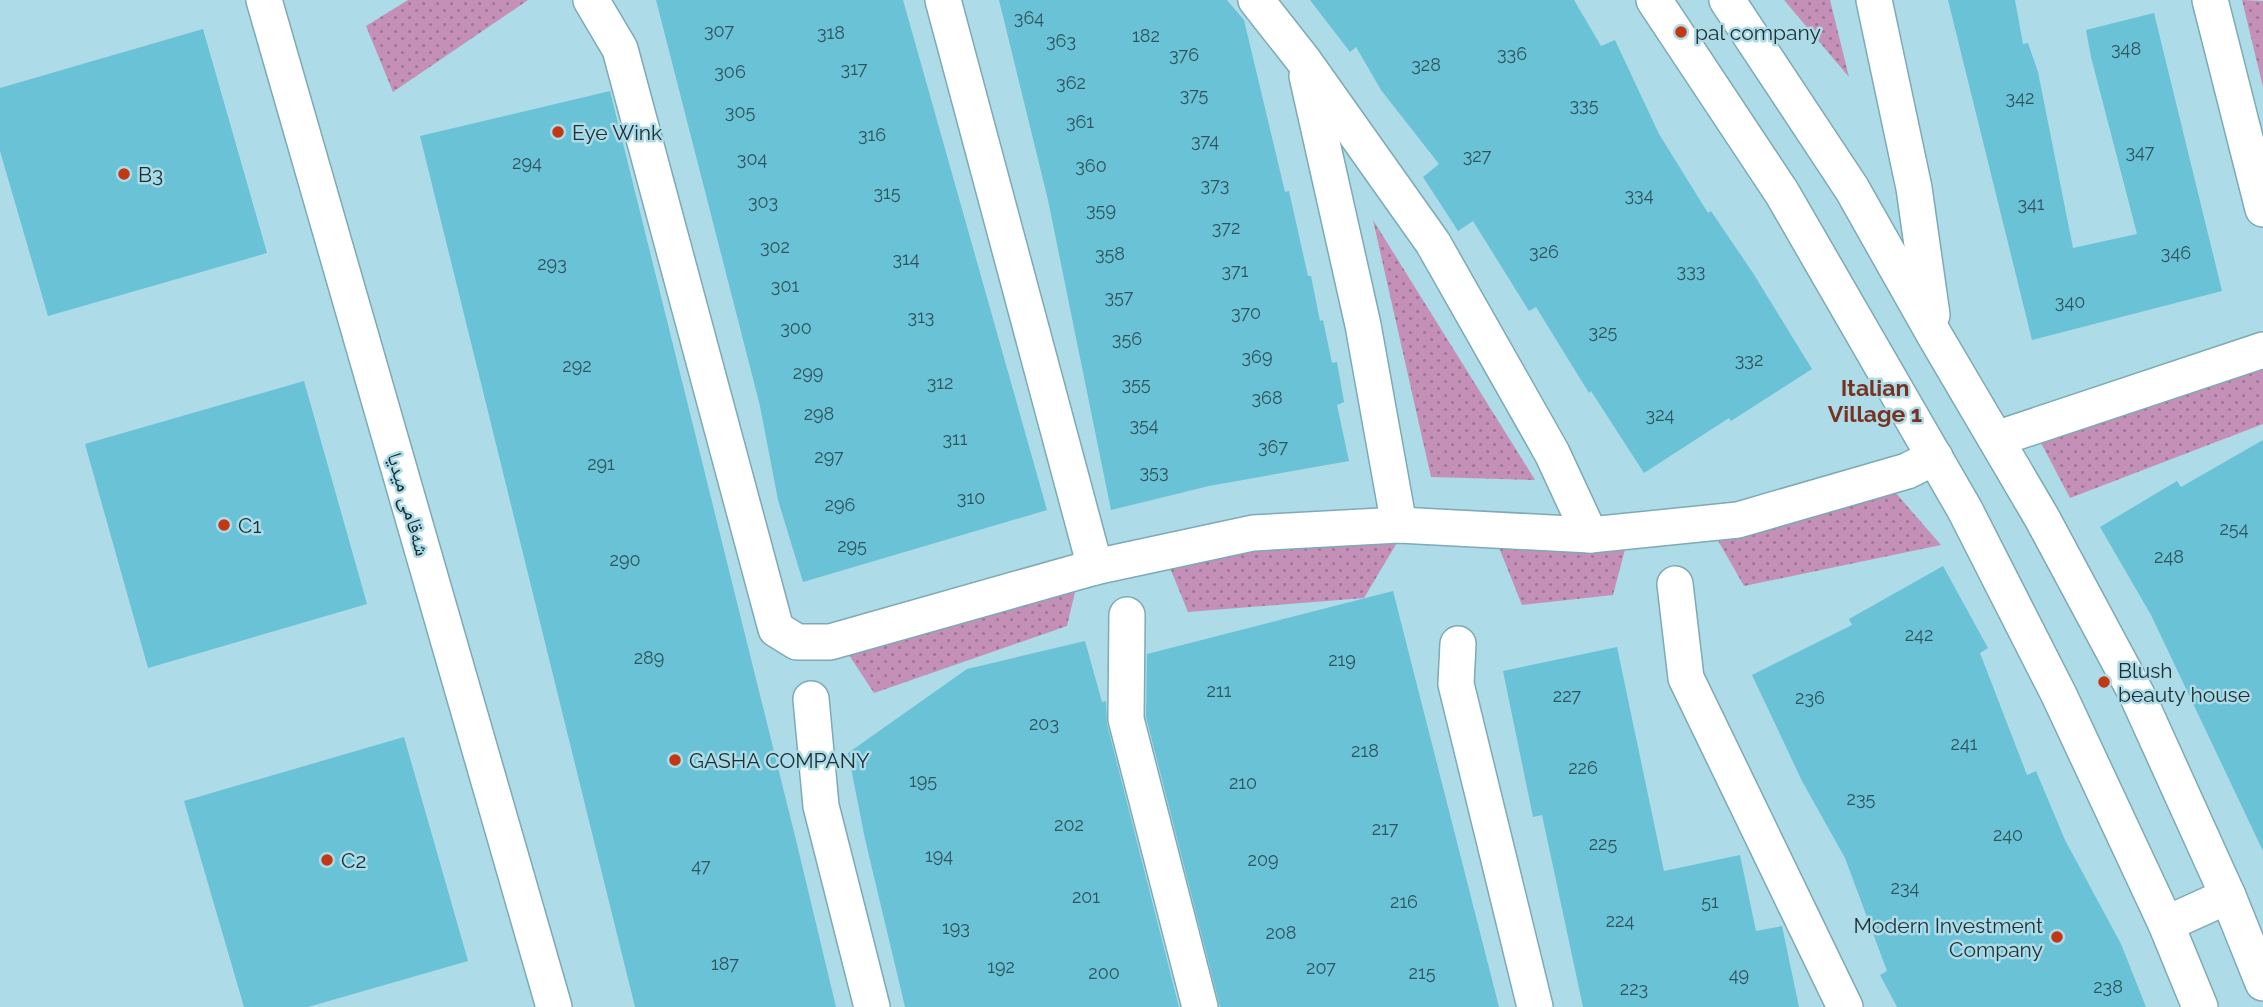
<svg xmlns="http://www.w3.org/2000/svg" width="2263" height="1007" viewBox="0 0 2263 1007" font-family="Raleway,'Noto Naskh Arabic',sans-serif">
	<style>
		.grass { fill: url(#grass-dots) }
		.building { fill: #6ac2d7 }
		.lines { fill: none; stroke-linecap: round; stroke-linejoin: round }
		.minor-casing { stroke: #7daab5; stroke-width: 38 }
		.minor { stroke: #fff; stroke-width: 35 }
		.poi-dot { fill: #c23814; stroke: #addbe7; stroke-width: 2.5 }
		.labels { text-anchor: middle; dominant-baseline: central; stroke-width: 5; stroke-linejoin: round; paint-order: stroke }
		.number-label { font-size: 18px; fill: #30545c }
		.poi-label { font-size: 21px; fill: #1c2f33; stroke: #addbe7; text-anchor: start }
		.street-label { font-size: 21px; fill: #1c2f33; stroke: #addbe7 }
		.neighbourhood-label { font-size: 23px; font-weight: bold; fill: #763222; stroke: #addbe7 }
	</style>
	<defs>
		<pattern id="grass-dots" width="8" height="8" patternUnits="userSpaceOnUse" patternTransform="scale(1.75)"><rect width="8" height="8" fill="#c490b8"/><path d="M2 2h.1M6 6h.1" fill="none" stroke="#9e7696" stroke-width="1.8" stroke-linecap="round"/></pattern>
	</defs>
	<rect width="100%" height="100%" fill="#addbe7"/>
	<g class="grass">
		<polygon points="408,0 528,0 393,92 366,26"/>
		<polygon points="1784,0 1830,0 1849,77"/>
		<polygon points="2242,0 2263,1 2263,87"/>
		<polygon points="1373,220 1535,480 1536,480 1431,477"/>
		<polygon points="2263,357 2263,424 2070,498 2039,439"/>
		<polygon points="1894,491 1941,545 1744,586 1712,530"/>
		<polygon points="1398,541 1364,598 1188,612 1164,553"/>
		<polygon points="1627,542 1613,595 1522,605 1498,545"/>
		<polygon points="1082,562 1067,626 874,693 843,646"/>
	</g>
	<g class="building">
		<polygon points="656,0 903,0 1047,510 803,582 778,500 760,406"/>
		<polygon points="999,0 1227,0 1244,20 1285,192 1289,191 1308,276 1311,276 1320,321 1323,320 1332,363 1337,362 1344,402 1337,405 1349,461 1209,486 1111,510 1048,200"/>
		<polygon points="1310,0 1574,0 1601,46 1615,40 1659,134 1708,213 1711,211 1753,273 1812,369 1731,421 1729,418 1644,473 1591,391 1589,393 1536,307 1529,311 1473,221 1458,231 1423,177 1439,164 1381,90 1356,47 1350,52"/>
		<polygon points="1948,0 2015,0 2023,44 2028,43 2038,72 2073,248 2137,234 2091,57 2086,30 2154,13 2222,291 2032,340"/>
		<polygon points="203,29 267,253 48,316 0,151 0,88"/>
		<polygon points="610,91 795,836 836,1007 635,1007 593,837 420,136"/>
		<polygon points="304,381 367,604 148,668 85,444"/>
		<polygon points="2263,440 2263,851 2151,615 2100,527 2177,481 2181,487"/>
		<polygon points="1943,566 1988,648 1980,653 2027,775 2036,771 2065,840 2121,944 2146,1007 1897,1007 1880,975 1887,971 1845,858 1802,781 1752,675 1852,625 1849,619"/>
		<polygon points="1393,591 1499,1007 1220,1007 1146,717 1147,654"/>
		<polygon points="1085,641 1102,702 1106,701 1107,724 1179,1007 905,1007 865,839 848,753 967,669"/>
		<polygon points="1617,647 1664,871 1740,855 1756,931 1782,926 1799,1007 1583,1007 1542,815 1533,817 1503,671"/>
		<polygon points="404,737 468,961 308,1007 244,1007 184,801"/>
	</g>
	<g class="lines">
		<g class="minor-casing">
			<g id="minor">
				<polyline points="264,0 554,1007"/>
				<polyline points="591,0 620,49 776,629 797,642 830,642 1095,567 1253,533 1399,525 1590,535 1738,520 1907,471 1935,457"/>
				<polyline points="943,0 1095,567"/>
				<polyline points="1256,0 1304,61 1433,243 1552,453 1590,535"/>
				<polyline points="1654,0 1782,193 1965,510 2059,695 2166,924 2200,1007"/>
				<polyline points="1727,0 1852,189 1935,336 2042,518 2137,695 2228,896 2263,983"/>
				<polyline points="1874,0 1914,188 1932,315"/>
				<polyline points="2210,0 2263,209"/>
				<polyline points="1307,76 1363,325 1399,525"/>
				<polyline points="1996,439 2263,350"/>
				<polyline points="1675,584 1686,678 1845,1007"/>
				<polyline points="1127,615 1126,719 1200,1007"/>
				<polyline points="1458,644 1456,684 1535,1007"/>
				<polyline points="811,699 821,806 872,1007"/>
				<polyline points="2166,924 2228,896"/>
			</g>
		</g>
		<use href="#minor" class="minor"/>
	</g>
	<g class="poi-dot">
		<circle cx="1681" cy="32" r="7"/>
		<circle cx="558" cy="132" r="7"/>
		<circle cx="124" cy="174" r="7"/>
		<circle cx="224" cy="525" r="7"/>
		<circle cx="2104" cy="682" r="7"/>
		<circle cx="675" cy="760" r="7"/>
		<circle cx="327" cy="860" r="7"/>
		<circle cx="2057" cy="937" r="7"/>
	</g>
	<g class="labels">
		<g class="number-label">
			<text x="1029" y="17">364</text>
			<text x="719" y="30">307</text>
			<text x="831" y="32">318</text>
			<text x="1146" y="35">182</text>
			<text x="1061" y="40">363</text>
			<text x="2126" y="48">348</text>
			<text x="1512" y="53">336</text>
			<text x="1184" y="54">376</text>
			<text x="1426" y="64">328</text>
			<text x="854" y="68">317</text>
			<text x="730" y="71">306</text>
			<text x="1071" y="82">362</text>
			<text x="1194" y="94">375</text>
			<text x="2020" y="97">342</text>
			<text x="1584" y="104">335</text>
			<text x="740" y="111">305</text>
			<text x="1080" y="121">361</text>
			<text x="872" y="134">316</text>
			<text x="1205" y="140">374</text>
			<text x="2140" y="151">347</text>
			<text x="1477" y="155">327</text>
			<text x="752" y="158">304</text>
			<text x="527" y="162">294</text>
			<text x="1091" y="165">360</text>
			<text x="1215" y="184">373</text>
			<text x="887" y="192">315</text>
			<text x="1639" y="194">334</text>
			<text x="763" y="201">303</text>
			<text x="2031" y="203">341</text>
			<text x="1101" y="209">359</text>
			<text x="1226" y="227">372</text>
			<text x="775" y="246">302</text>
			<text x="1544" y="251">326</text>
			<text x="2176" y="252">346</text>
			<text x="1110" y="253">358</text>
			<text x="906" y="258">314</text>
			<text x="552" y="263">293</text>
			<text x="1235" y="270">371</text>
			<text x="1691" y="270">333</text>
			<text x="785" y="285">301</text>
			<text x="1119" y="296">357</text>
			<text x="2070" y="301">340</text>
			<text x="1246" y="312">370</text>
			<text x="921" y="316">313</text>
			<text x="796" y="327">300</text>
			<text x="1603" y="331">325</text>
			<text x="1127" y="338">356</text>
			<text x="1257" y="356">369</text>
			<text x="1749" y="359">332</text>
			<text x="577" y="365">292</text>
			<text x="808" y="372">299</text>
			<text x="940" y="382">312</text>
			<text x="1136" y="383">355</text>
			<text x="1267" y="397">368</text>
			<text x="819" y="413">298</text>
			<text x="1660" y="414">324</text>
			<text x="1144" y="424">354</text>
			<text x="955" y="438">311</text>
			<text x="1273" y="446">367</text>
			<text x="829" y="456">297</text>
			<text x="601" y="463">291</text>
			<text x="1154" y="471">353</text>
			<text x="971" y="497">310</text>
			<text x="840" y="504">296</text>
			<text x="2234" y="528">254</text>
			<text x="852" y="545">295</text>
			<text x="2169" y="556">248</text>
			<text x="625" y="559">290</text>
			<text x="1919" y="634">242</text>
			<text x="649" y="657">289</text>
			<text x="1342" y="659">219</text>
			<text x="1219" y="690">211</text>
			<text x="1567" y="695">227</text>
			<text x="1810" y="697">236</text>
			<text x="1044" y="723">203</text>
			<text x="1964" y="743">241</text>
			<text x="1365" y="750">218</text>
			<text x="1583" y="767">226</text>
			<text x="923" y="780">195</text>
			<text x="1243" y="782">210</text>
			<text x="1861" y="798">235</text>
			<text x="1069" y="824">202</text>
			<text x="1385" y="828">217</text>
			<text x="2008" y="834">240</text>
			<text x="1603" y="843">225</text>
			<text x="939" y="855">194</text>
			<text x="1263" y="859">209</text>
			<text x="701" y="865">47</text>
			<text x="1905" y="887">234</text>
			<text x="1086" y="896">201</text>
			<text x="1404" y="901">216</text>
			<text x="1710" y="901">51</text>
			<text x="1620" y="920">224</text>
			<text x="956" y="927">193</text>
			<text x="1281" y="932">208</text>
			<text x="725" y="963">187</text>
			<text x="1001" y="966">192</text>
			<text x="1321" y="967">207</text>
			<text x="1104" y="972">200</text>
			<text x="1422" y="972">215</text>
			<text x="1739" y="974">49</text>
			<text x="2108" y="986">238</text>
			<text x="1634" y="988">223</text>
		</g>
		<g class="poi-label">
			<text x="1695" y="32">pal company</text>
			<text x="572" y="132">Eye Wink</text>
			<text x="138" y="174">B3</text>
			<text x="238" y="525">C1</text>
			<text x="2118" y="670">Blush<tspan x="2118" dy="24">beauty house</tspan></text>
			<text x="689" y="760">GASHA COMPANY</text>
			<text x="341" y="860">C2</text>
			<text x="2043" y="925" text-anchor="end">Modern Investment<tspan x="2043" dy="24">Company</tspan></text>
		</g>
		<g class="street-label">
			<text transform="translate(409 504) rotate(74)">شەقامی میدیا</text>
		</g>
		<g class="neighbourhood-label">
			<text x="1875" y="387">Italian<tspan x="1875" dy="26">Village 1</tspan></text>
		</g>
	</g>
</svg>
